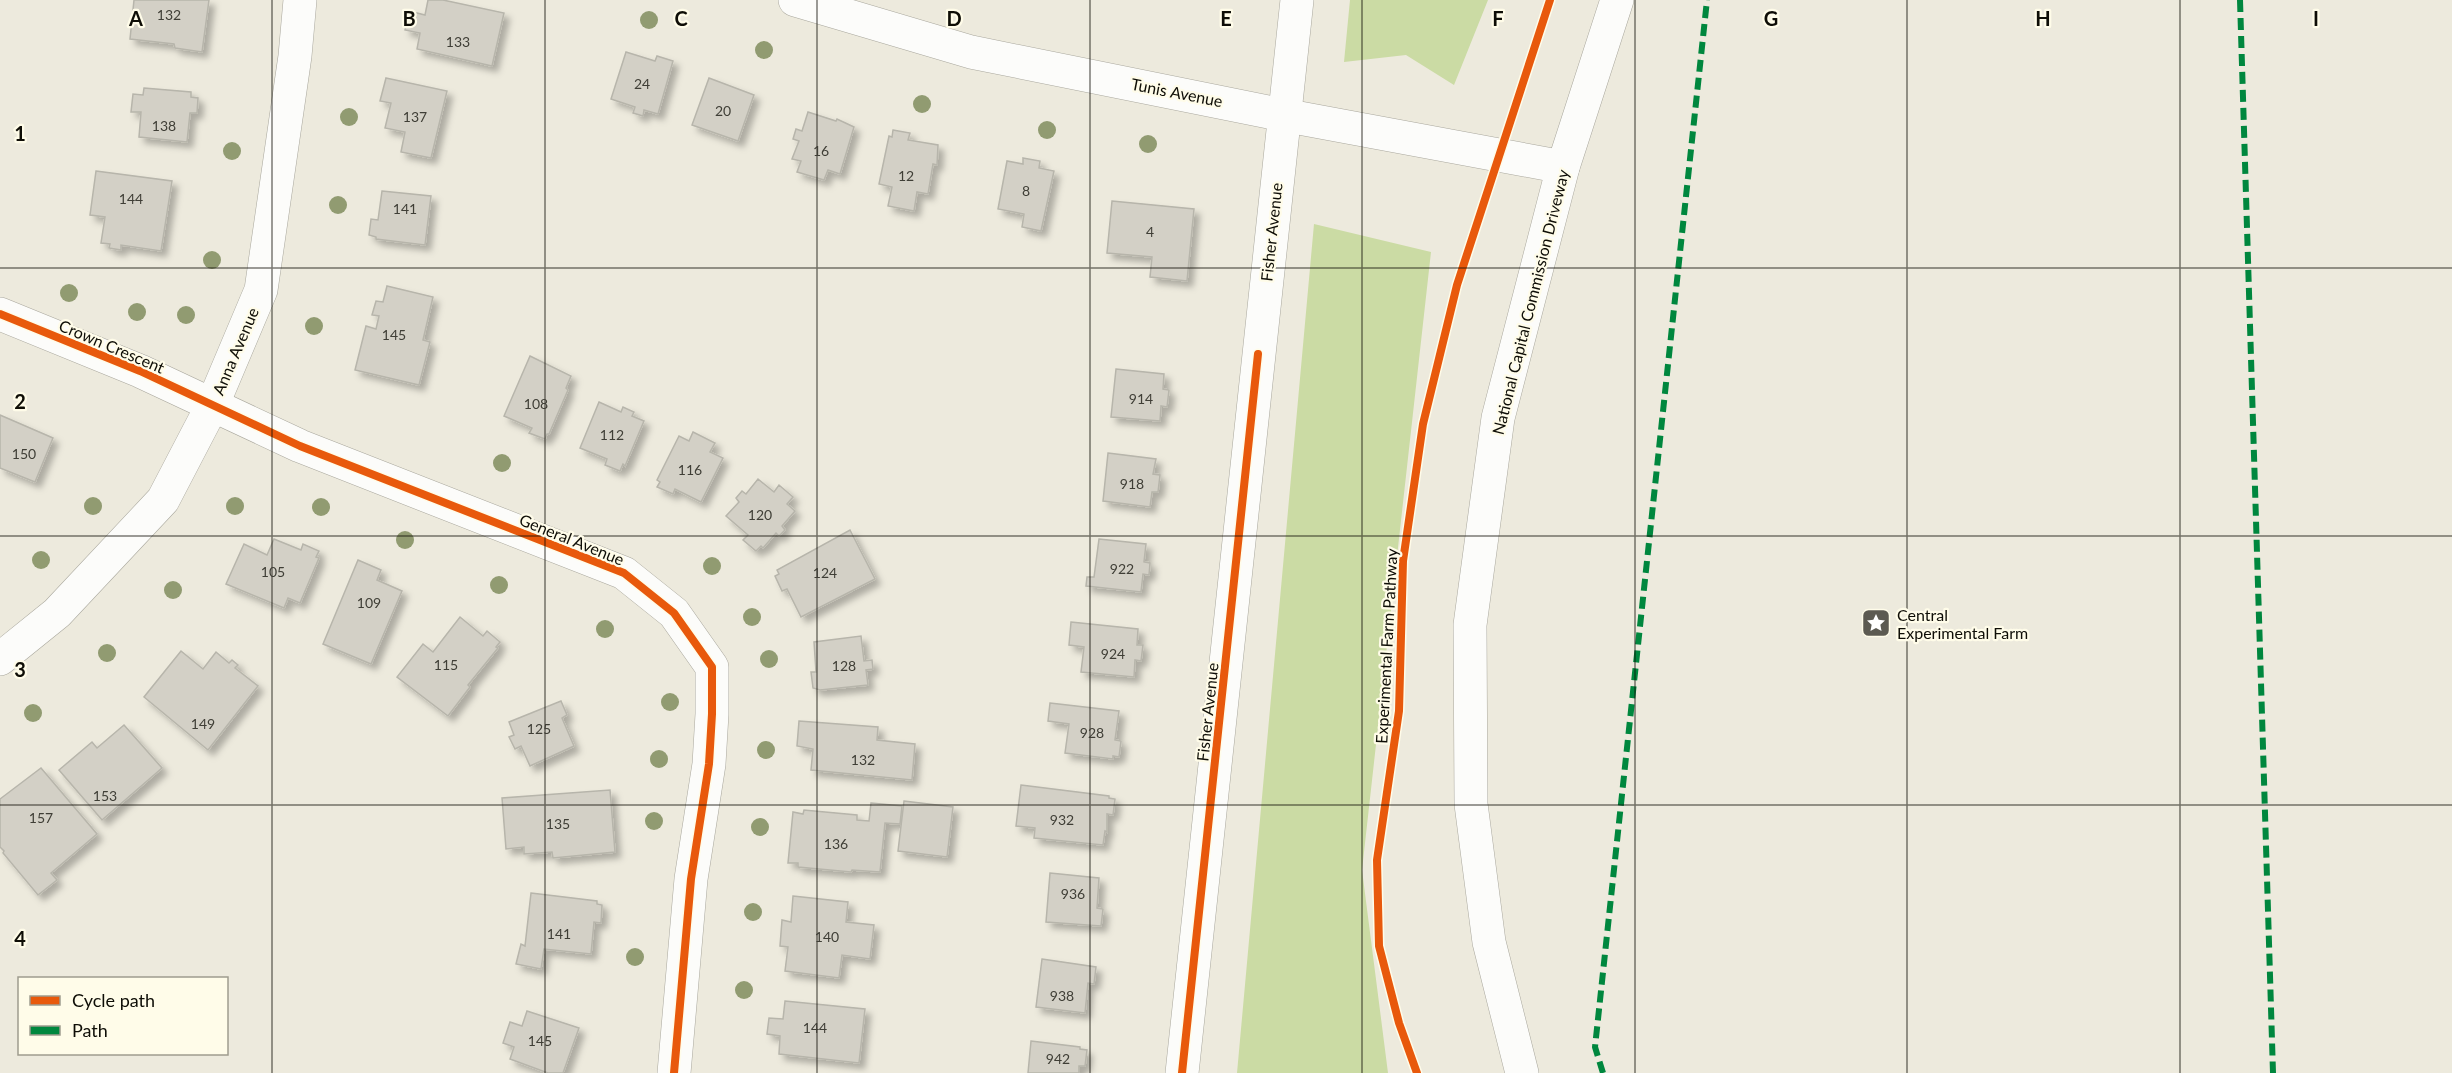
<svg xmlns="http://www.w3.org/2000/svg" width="2452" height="1073" viewBox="0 0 2452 1073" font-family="Lato,sans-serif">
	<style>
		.green { fill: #cbdba4 }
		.building { fill: #d3d0c6; stroke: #b7b5ab; stroke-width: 1.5; filter: url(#shadow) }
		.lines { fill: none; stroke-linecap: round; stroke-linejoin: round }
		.minor-casing { stroke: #a9a79d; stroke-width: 34 }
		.major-casing { stroke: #a9a79d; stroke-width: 34 }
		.minor { stroke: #fcfcfa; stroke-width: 33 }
		.major { stroke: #fcfcfa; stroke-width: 33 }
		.quiet { stroke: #00873e; stroke-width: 6; stroke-dasharray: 12 6; stroke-linecap: butt }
		.cycleway-casing { stroke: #fffce9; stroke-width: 11 }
		.cycleway { stroke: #e8590c; stroke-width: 8 }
		.tree { fill: #919b71 }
		.grid { fill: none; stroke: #0e0d06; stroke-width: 1.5; stroke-opacity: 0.55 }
		.labels { text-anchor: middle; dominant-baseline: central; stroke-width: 4.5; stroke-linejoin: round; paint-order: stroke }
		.number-label { font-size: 14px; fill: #3f3e36 }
		.street-label { font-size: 16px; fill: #0e0d06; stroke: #fffce9 }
		.poi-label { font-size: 16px; fill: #0e0d06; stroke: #fffce9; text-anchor: start }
		.grid-label { font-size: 20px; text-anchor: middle; font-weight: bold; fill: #0e0d06; stroke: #fffce9; stroke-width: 4.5; stroke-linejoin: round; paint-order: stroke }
	</style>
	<defs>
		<filter id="shadow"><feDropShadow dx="5.5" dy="5.5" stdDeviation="3" flood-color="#0004"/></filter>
	</defs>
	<rect width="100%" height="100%" fill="#edeadd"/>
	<g class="green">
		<polygon points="1350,0 1488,0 1454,85 1406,55 1344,62"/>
		<polygon points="1314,224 1431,252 1362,870 1388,1073 1237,1073"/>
	</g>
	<g class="building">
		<polygon points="134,0 209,0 202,52 175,48 174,44 130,39"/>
		<polygon points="428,0 443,0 504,13 492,66 417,49 420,33 405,30 409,11 425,15"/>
		<polygon points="626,52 655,61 657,56 673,61 658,114 644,110 643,116 633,113 635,107 611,99"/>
		<polygon points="386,78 447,91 431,158 401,152 405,132 385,128 391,103 380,101"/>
		<polygon points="709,78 754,95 738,141 692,125"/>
		<polygon points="144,88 191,92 191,97 198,98 197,113 190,113 187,142 139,137 141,112 131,112 133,94 143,95"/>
		<polygon points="808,112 836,121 837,119 854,127 840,174 828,170 824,180 797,172 801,161 792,159 799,141 793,139 796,129 802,131"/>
		<polygon points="893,130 910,133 908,140 938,145 937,165 933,164 928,194 917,192 914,211 888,206 892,187 879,184 889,136 892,137"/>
		<polygon points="1023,158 1040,161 1039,168 1054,171 1041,231 1022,227 1024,214 998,209 1007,161 1023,164"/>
		<polygon points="96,171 172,181 161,251 121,245 121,250 109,248 110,244 101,243 105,217 90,215"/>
		<polygon points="382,191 431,196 425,245 376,239 376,237 369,235 371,219 378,220"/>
		<polygon points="1112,201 1194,209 1187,281 1150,277 1152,257 1107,253"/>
		<polygon points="387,286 433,297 423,340 430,342 419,385 355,370 366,326 376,329 379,316 372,315 376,301 383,302"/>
		<polygon points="530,356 571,376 566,388 568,390 549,434 547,434 545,439 529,433 532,428 504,416"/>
		<polygon points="1116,369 1164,374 1163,389 1169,390 1167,407 1161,406 1160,421 1111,417"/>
		<polygon points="599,402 621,412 623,407 634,412 632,416 644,421 625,466 623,464 620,471 605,465 607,459 580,448"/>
		<polygon points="0,415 53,438 35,482 0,468"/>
		<polygon points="693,432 715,443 710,452 723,458 701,502 675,489 673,494 657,487 660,482 657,480 679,436 689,441"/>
		<polygon points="1108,453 1156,459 1153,474 1160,475 1158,492 1152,492 1150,507 1103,501"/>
		<polygon points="758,479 774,492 779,485 793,497 787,504 795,511 782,526 785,530 779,536 776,533 763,548 761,546 756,551 743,540 748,535 726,516 739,502 736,498 742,491 746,494"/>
		<polygon points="850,530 875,579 801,617 787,589 782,591 775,576 779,574 777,570"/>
		<polygon points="274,539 301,550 303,544 319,551 316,557 319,558 300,603 288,598 284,608 226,584 244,544 267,555"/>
		<polygon points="1099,539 1146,544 1144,562 1150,563 1149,575 1143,574 1141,592 1086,586 1087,577 1094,577"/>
		<polygon points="358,560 381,570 377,580 402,591 371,664 323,644"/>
		<polygon points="460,617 483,636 487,631 500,642 496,647 498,648 468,685 470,687 448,716 397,677 423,644 433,652"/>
		<polygon points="1071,622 1138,629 1137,645 1143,645 1141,661 1135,660 1134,677 1081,672 1084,647 1069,645"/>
		<polygon points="861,636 864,661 872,660 873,669 866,670 868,685 820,690 813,688 811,672 816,672 814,642"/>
		<polygon points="181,651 203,669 216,652 229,663 232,660 238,665 235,668 258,686 208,750 144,697"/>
		<polygon points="561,701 567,715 562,718 574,746 530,766 521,746 515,749 509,737 514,735 509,722"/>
		<polygon points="1050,703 1119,711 1115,740 1121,741 1119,757 1113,756 1113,759 1065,753 1069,724 1048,721"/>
		<polygon points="799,721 878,727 877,740 915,744 912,780 811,770 813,749 797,746"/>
		<polygon points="124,725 162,768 102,820 59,770 92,742 97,748"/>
		<polygon points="41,768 97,834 51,873 57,880 38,895 3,853 4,851 0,847 0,799"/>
		<polygon points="1021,785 1109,796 1109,798 1115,799 1113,815 1107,814 1107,832 1105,831 1103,845 1034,838 1035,828 1016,826"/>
		<polygon points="610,790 615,852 553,858 552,852 524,854 524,847 506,849 502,798"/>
		<polygon points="904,801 953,807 947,857 898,851"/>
		<polygon points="871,803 902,806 900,824 885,823 880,872 852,870 851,872 798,867 798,863 788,863 793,812 803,814 804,810 857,815 857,820 869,821"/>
		<polygon points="1050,873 1099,878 1097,908 1103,909 1101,926 1046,922"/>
		<polygon points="531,893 597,901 597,904 602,905 601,923 594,922 591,954 544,949 541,969 516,964 521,944 525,946"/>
		<polygon points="793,896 848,902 846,922 874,925 870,959 842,955 839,978 785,971 788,947 780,946 782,920 791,922"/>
		<polygon points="1042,959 1096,967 1094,984 1088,983 1085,1013 1036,1007"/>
		<polygon points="785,1001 865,1009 859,1063 779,1054 780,1036 767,1034 769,1018 783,1019"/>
		<polygon points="527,1011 579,1028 563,1073 548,1073 510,1059 514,1047 503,1043 510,1022 522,1026"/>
		<polygon points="1031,1041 1080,1047 1080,1049 1087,1050 1085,1066 1079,1066 1079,1073 1028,1073"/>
	</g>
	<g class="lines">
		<g class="minor-casing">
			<g id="minor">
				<polyline points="795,0 971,52 1283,115 1563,167"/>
				<polyline points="0,314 140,371 300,446 624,573 674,613 712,667 712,714 709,764 691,879 674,1073"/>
				<polyline points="0,659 57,613 163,500 212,406 261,290 295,56 300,0"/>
				<polyline points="1522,1073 1489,942 1471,804 1470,625 1498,418 1563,167 1617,0"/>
			</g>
		</g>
		<g class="major-casing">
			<polyline id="major" points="1182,1073 1297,0"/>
		</g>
		<use href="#minor" class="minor"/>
		<use href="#major" class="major"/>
		<g class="quiet">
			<polyline points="2240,0 2273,1073"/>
			<polyline points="1603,1073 1595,1047 1707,0"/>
		</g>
		<g class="cycleway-casing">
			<g id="cycleway">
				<polyline points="0,314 140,371 300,446 624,573 674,613 712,667 712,714 709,764 691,879 674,1073"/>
				<polyline points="1182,1073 1258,354"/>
				<polyline points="1417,1073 1399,1023 1379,946 1377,860 1399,711 1403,561 1423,424 1457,285 1550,0"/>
			</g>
		</g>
		<use href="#cycleway" class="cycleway"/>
	</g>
	<g class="tree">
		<circle cx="649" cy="20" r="9"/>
		<circle cx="764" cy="50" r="9"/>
		<circle cx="922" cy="104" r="9"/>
		<circle cx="349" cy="117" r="9"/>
		<circle cx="1047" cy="130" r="9"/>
		<circle cx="1148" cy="144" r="9"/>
		<circle cx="232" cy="151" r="9"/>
		<circle cx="338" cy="205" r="9"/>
		<circle cx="212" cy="260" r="9"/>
		<circle cx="69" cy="293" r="9"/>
		<circle cx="137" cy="312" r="9"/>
		<circle cx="186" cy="315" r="9"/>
		<circle cx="314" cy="326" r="9"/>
		<circle cx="502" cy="463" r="9"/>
		<circle cx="93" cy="506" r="9"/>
		<circle cx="235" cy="506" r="9"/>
		<circle cx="321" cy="507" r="9"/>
		<circle cx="405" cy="540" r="9"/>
		<circle cx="41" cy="560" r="9"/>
		<circle cx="712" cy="566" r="9"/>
		<circle cx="499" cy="585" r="9"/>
		<circle cx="173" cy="590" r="9"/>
		<circle cx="752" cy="617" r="9"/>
		<circle cx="605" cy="629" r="9"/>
		<circle cx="107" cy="653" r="9"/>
		<circle cx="769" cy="659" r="9"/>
		<circle cx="670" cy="702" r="9"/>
		<circle cx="33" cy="713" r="9"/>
		<circle cx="766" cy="750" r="9"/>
		<circle cx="659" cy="759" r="9"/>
		<circle cx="654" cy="821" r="9"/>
		<circle cx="760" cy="827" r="9"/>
		<circle cx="753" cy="912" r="9"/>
		<circle cx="635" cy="957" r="9"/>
		<circle cx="744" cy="990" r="9"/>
	</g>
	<path class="grid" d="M272,0V1073M545,0V1073M817,0V1073M1090,0V1073M1362,0V1073M1635,0V1073M1907,0V1073M2180,0V1073M0,268H2452M0,536H2452M0,805H2452"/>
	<defs>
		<g id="sight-square" transform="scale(1.5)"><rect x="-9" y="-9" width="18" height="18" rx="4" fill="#5c5a51" stroke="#fffce9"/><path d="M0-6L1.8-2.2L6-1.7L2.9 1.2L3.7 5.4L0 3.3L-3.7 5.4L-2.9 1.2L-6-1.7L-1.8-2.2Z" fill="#fff"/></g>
	</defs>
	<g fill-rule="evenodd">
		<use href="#sight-square" x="1876" y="623"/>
	</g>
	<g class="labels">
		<g class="number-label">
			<text x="169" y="14">132</text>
			<text x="458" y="41">133</text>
			<text x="642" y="83">24</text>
			<text x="723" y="110">20</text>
			<text x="415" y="116">137</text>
			<text x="164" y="125">138</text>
			<text x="821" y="150">16</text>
			<text x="906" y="175">12</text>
			<text x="1026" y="190">8</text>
			<text x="131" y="198">144</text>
			<text x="405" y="208">141</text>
			<text x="1150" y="231">4</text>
			<text x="394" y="334">145</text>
			<text x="1141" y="398">914</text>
			<text x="536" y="403">108</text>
			<text x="612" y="434">112</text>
			<text x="24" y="453">150</text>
			<text x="690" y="469">116</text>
			<text x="1132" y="483">918</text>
			<text x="760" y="514">120</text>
			<text x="1122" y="568">922</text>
			<text x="273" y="571">105</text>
			<text x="825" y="572">124</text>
			<text x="369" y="602">109</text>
			<text x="1113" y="653">924</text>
			<text x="446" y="664">115</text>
			<text x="844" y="665">128</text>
			<text x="203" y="723">149</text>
			<text x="539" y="728">125</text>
			<text x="1092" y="732">928</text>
			<text x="863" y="759">132</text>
			<text x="105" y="795">153</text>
			<text x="41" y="817">157</text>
			<text x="1062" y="819">932</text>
			<text x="558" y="823">135</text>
			<text x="836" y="843">136</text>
			<text x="1073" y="893">936</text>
			<text x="559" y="933">141</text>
			<text x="827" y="936">140</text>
			<text x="1062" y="995">938</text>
			<text x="815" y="1027">144</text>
			<text x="540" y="1040">145</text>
			<text x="1058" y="1058">942</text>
		</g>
		<g class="street-label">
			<text transform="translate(1177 92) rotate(11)">Tunis Avenue</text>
			<text transform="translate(1271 232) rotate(-84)">Fisher Avenue</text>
			<text transform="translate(1530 302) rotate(-76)">National Capital Commission Driveway</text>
			<text transform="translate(112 346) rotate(23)">Crown Crescent</text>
			<text transform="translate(235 351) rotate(-67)">Anna Avenue</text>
			<text transform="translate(572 539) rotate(22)">General Avenue</text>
			<text transform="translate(1386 646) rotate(-87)">Experimental Farm Pathway</text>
			<text transform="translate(1207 712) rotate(-84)">Fisher Avenue</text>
		</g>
		<g class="poi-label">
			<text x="1897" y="614">Central<tspan x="1897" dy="18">Experimental Farm</tspan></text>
		</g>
	</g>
	<g class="grid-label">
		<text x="136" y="26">A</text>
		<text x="409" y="26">B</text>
		<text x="681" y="26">C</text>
		<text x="954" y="26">D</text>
		<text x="1226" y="26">E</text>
		<text x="1498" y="26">F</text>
		<text x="1771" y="26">G</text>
		<text x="2043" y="26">H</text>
		<text x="2316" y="26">I</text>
		<text x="20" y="141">1</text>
		<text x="20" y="409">2</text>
		<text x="20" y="677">3</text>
		<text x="20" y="946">4</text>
	</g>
	<rect x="18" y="977" width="210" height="78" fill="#fffce9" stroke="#9f9c8e" stroke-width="1.5"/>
	<rect x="30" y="996" width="30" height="9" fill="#e8590c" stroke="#9f9c8e" stroke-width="1.5"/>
	<text x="72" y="1007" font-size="18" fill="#0e0d06">Cycle path</text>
	<rect x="30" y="1026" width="30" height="9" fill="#00873e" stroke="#9f9c8e" stroke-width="1.5"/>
	<text x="72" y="1037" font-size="18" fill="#0e0d06">Path</text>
</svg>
